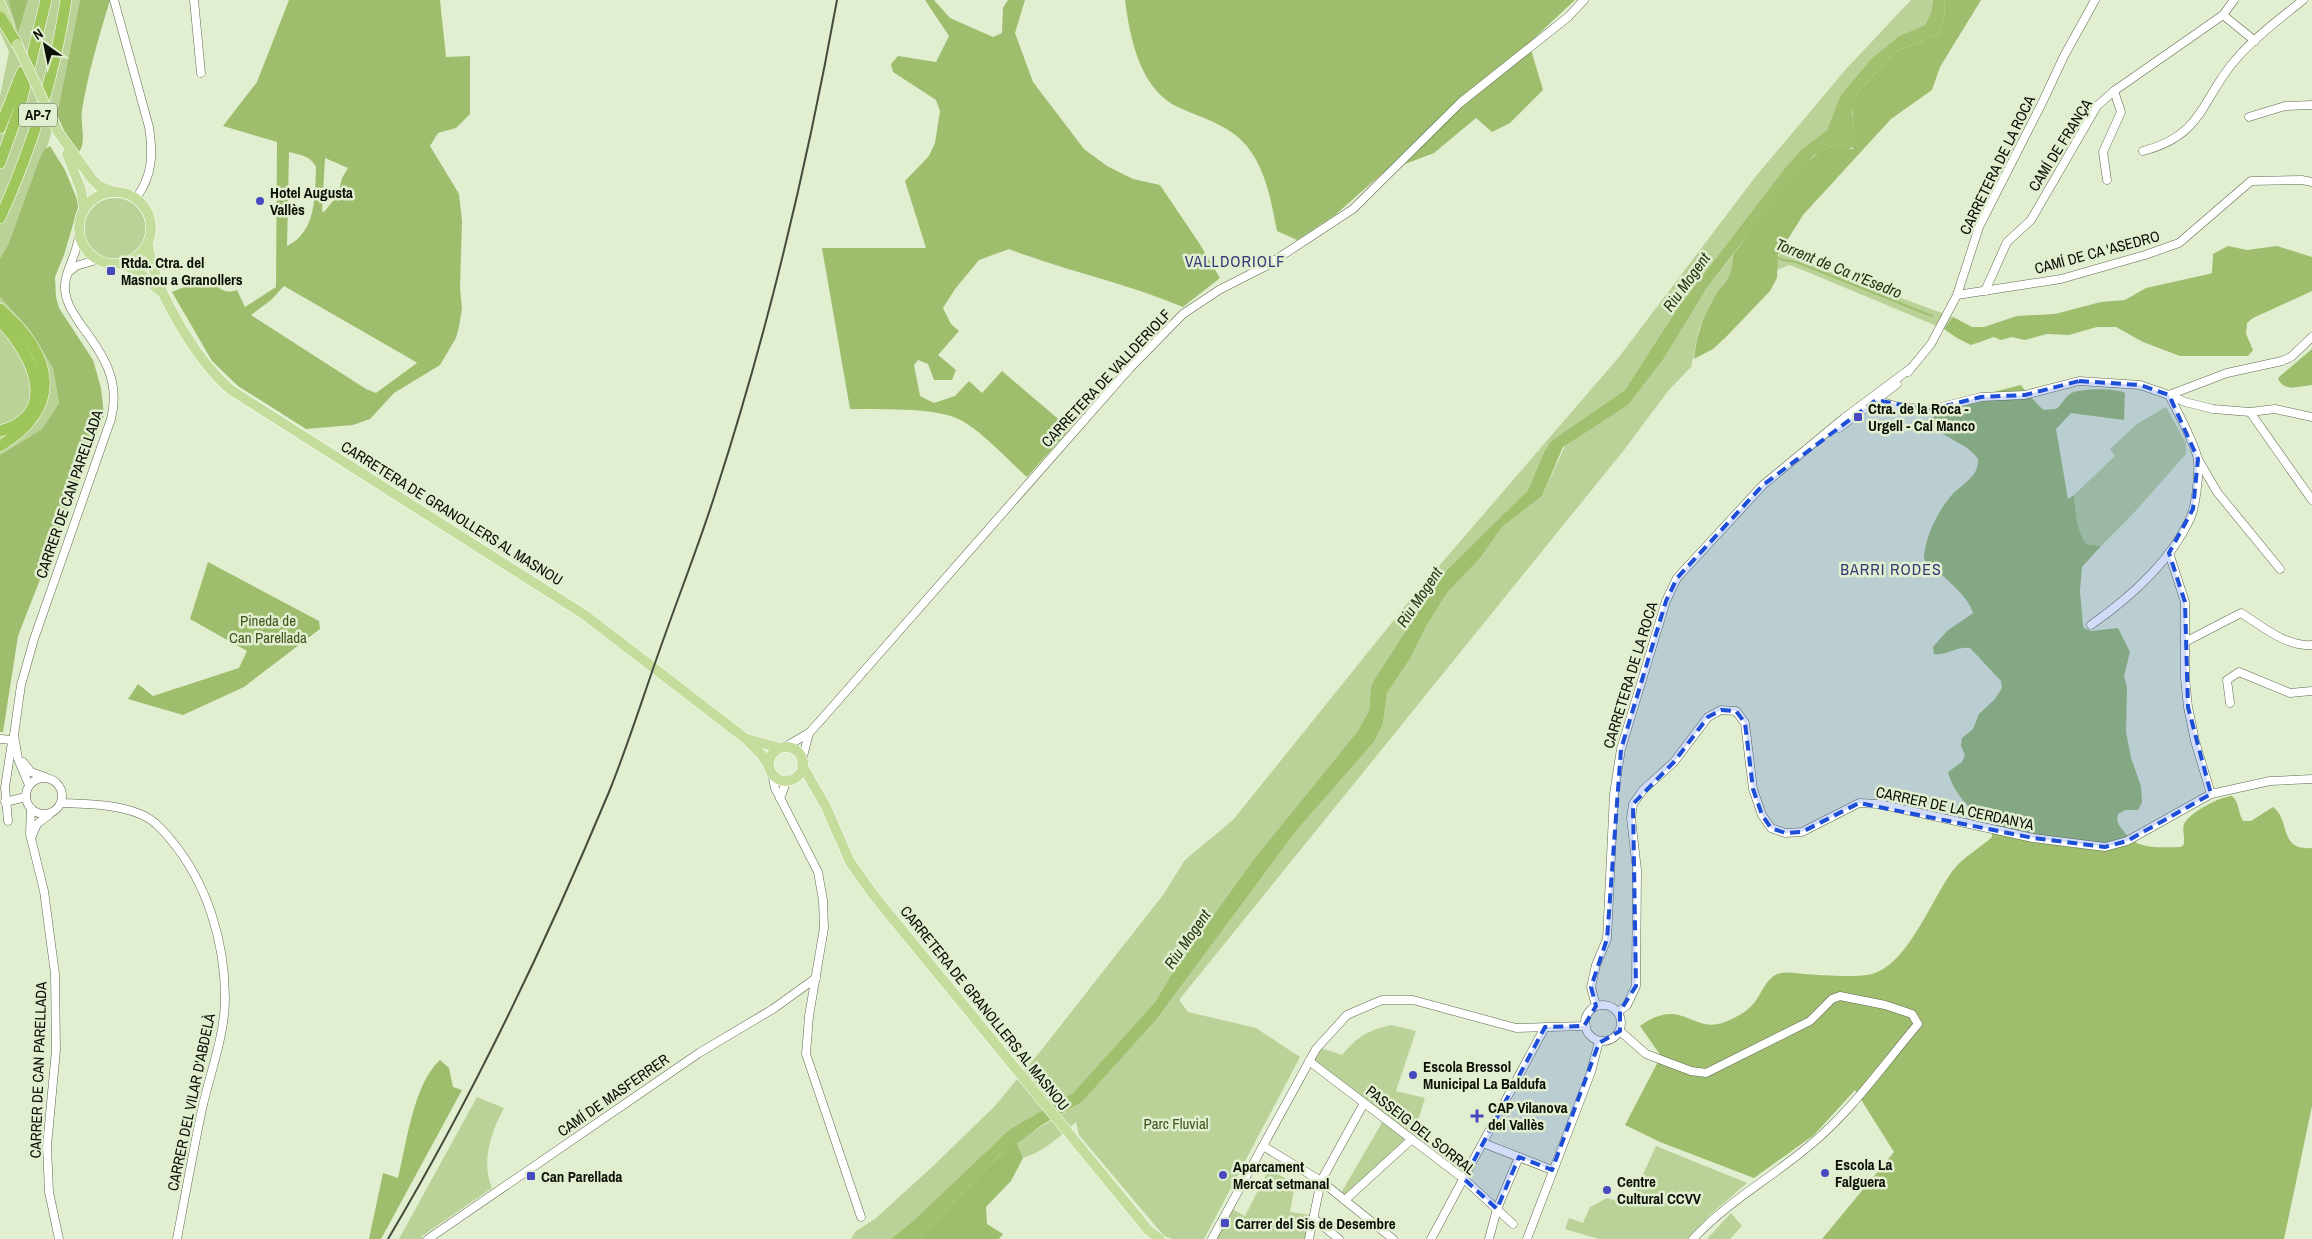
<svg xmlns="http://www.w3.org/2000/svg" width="2312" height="1239" viewBox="0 0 2312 1239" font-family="'Archivo Narrow',sans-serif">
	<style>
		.green { fill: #bad298 }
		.forest { fill: #9ebe6e; fill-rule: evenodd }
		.water { fill: #a0c06f }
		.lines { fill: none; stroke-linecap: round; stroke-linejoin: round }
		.stream { stroke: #a0c06f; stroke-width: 2 }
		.minor-casing { stroke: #5f6a50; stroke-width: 9 }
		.major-casing { stroke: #fff; stroke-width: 11 }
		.highway-casing { stroke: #fff; stroke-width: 12 }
		.minor { stroke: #fff; stroke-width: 8 }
		.major { stroke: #c5dd9c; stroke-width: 10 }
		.highway { stroke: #9ec65a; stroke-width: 11 }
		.rail { stroke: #454b3d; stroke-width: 2 }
		.major-bridge-casing { stroke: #fff; stroke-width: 11; stroke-linecap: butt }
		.major-bridge { stroke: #c5dd9c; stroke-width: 10 }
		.marked { fill: #1d4ed8; fill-opacity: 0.2; stroke: #1d4ed8; stroke-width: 4; stroke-dasharray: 10 6; stroke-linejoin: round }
		.poi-dot { fill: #4749be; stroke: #e1eed0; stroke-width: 2 }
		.labels { text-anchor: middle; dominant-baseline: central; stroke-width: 5; stroke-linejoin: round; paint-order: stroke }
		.shield { fill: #e1eed0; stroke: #4b5243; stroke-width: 1 }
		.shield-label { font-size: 14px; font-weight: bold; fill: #0b0f06 }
		.street-label { font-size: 15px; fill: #0b0f06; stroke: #e1eed0 }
		.poi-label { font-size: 15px; font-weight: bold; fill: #0b0f06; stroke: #e1eed0; text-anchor: start }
		.park-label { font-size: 15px; fill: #40541b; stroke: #e1eed0 }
		.neighbourhood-label { font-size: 16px; letter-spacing: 1px; fill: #343a75; stroke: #e1eed0 }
		.water-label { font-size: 16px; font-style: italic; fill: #2a3715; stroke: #e1eed0 }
	</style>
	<rect width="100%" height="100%" fill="#e1eed0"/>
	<g class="green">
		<polygon points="0,0 8,0 18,32 28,0 80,0 57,115 47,147 39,160 8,245 0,259 0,96 9,52 0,32"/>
		<polygon points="1911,0 1933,0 1931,13 1925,25 1899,36 1871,59 1840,96 1827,130 1801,150 1785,168 1677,309 1625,390 1551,441 1544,452 1528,490 1441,576 1374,680 1371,687 1369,711 1357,732 1254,859 1174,970 1155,1002 1073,1093 1010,1129 914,1220 891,1239 851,1239 856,1231 875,1219 932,1167 994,1107 1043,1048 1163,895 1185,860 1233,820 1414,595 1619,357 1756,176 1847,68"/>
		<circle cx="115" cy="229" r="31"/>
		<polygon points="1782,249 1800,261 1953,317 1944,329 1805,271 1789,265 1777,270 1776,262"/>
		<path d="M1733,255V270L1710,304L1699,330L1691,367L1668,391L1624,450L1179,1000L1188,1012L1256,1028L1300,1057L1204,1239H1173L1164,1236L1079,1135L1076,1122C1060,1136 1044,1152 1023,1158L1016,1142L1082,1102L1156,1020L1296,831L1374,742L1383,722L1387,693L1410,659L1427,625L1447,593L1481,557L1502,527L1542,496L1566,444L1628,405L1706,289Z"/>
		<polygon points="0,297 28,328 53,368 59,403 42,429 0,455"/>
		<path d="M2166,407L2186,443V454L2131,516L2101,546L2086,544C2076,528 2076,513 2074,495L2115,456L2110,449L2137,424Z"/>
		<path d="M1391,1025L1416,1031L1396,1091L1425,1098L1412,1139L1309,1061L1321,1048L1342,1055C1358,1036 1367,1031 1391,1025Z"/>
		<path d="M477,1097L504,1108C491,1133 481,1160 492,1188L422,1236L423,1239H399Z"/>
		<polygon points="1383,1121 1405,1139 1345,1196 1341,1193"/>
		<polygon points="1656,1146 1747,1183 1710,1215 1688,1239 1599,1239 1565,1229 1569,1218 1583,1223 1590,1207 1607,1198 1629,1205"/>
		<polygon points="1269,1169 1295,1184 1290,1212 1310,1215 1305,1239 1215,1239 1232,1209 1245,1216"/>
		<polygon points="1731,1213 1742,1226 1730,1239 1707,1239"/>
	</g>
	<g class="forest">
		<polygon points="8,0 28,0 18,33"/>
		<path d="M80,0H110C99,37 88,73 82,110C80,125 87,142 79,152L65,133L57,115Z"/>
		<path d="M289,0H440L446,57L470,56V114L456,128L438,133L430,146L459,194L462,221L460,288L462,308L459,327L456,338L440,365L394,393L370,419L353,425L306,429L238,386L212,361L172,292L211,276C216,287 223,295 237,290L245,307L276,287L277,142L223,126L257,82ZM289,152C300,155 310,155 316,167C315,194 317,232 287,246ZM325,158L348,168L342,178L338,195L324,212L322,211ZM284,286L416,362L417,363L376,393L366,389L251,315L271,300Z"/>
		<path d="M925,0H934L950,18L993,37L1002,33L1003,8L1008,0H1025L1015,33L1033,82L1084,149L1107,166L1133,179L1160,185L1199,243L1220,278L1183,307C1126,283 1066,271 1009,249L979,260L955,289L943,308L951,324L959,331L938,355L956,370L952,380H934L928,364L918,360L914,365L920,396L934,403L955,396L969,381L982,393L1002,371L1070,429L1027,477C1009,461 977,426 956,418C930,407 879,410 850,409L822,248H926L905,181L929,156L935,143L940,111L936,100L893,72L891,64L898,56L936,62L949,36Z"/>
		<path d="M1125,0H1575L1529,43L1543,90L1510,123L1492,132L1476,118L1434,153L1384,172L1335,215L1297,240L1277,231C1271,201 1266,169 1246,145C1229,125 1202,118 1180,108C1140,91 1130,38 1125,0Z"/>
		<path d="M1945,0H1981L1940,67L1932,90L1891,119L1803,215L1778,255L1777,278L1770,291L1726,337L1713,349L1694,359C1696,339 1701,322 1711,303C1722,282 1733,281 1733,255C1754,228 1799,157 1830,147C1838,144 1845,149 1853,149L1854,131L1852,106L1856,95L1895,52L1939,34L1944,18Z"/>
		<polygon points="50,146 65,170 79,204 64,255 55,277 56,297 59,308 93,360 101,388 104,415 18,636 3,732 0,732 0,455 42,429 59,403 53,368 28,328 0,297 0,259 8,245 39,160 44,150"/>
		<polygon points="2228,246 2247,250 2277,246 2312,257 2312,291 2253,318 2247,323 2246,334 2253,350 2248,356 2180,356 2143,342 2116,327 2097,327 2069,335 2047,334 2025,340 2012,337 2001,340 1994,337 1971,345 1957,338 1944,329 1953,317 1972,327 1984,327 2017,316 2055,314 2101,302 2125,300 2146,288 2209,274 2212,273 2213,254"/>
		<path d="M2312,349V385C2298,386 2286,393 2278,379L2280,376Z"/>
		<path d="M2021,385C2022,387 2040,408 2044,410L2056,409C2062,405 2064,398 2070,394C2079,388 2115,388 2125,393L2124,420L2071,413L2056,429L2068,499L2074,495C2076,513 2076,528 2086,544L2101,546L2082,567L2080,591L2083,625L2084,628L2091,631L2118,628L2130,652L2124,676L2127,687L2126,732L2131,758L2141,786L2142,802L2138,810H2125L2118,814C2116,821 2118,824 2122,829C2136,851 2158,847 2181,847L2184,844C2185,837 2182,830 2184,824C2190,812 2219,797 2232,796C2239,801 2238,813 2243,821H2251L2273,807C2291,820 2278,851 2312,848V1106L2284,1239H1822L1894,1152L1855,1090L1814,1135L1754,1178L1660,1142L1625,1125L1661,1056L1640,1026C1683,995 1691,1035 1725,1022C1735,1018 1747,1012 1754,1003C1761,994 1766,979 1777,974C1785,971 1795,973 1804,974C1819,975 1858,978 1872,974C1909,964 1932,897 1954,869C1965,856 1980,848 1992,837V823C1971,811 1954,795 1948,772L1962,762L1965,755L1961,746L1962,738L1973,729L1979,714L1995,699L2002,688L2001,681L1970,648C1957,646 1946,656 1934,654L1933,647L1947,631L1973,613C1969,598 1951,584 1940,573C1933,567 1926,568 1924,557C1925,537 1938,511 1951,496C1961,484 1979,478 1978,459C1966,441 1939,438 1927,419L1997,391Z"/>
		<polygon points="208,562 319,621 320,629 244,687 183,715 128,699 138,684 153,696 239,668 247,651 190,619"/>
		<path d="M440,1060L449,1068L453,1087L462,1090L381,1239H369L383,1173L398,1178C407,1142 413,1085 440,1060Z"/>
		<polygon points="1016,1142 1023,1158 1011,1181 986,1207 987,1224 1003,1234 999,1239 918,1239 995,1160"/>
	</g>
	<polygon class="water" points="1933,0 1945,0 1944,18 1939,34 1895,52 1856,95 1852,111 1856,146 1848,149 1832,146 1813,156 1788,183 1706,289 1664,358 1628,405 1563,447 1542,496 1502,527 1481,557 1447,593 1427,625 1410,659 1387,693 1383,723 1374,742 1296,831 1156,1020 1082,1102 1042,1125 998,1157 918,1239 891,1239 914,1220 1010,1129 1073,1093 1155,1002 1174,970 1254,859 1357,732 1369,711 1371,687 1374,680 1441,576 1528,490 1544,452 1551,441 1625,390 1677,309 1785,168 1801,150 1827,130 1840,96 1871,59 1899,36 1925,25 1931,13"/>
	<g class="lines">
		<g class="stream">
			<polyline points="1742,239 1783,260 1796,262 1932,316"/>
			<polyline points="1949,325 1979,340 2001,326 2028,328 2146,311 2183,323 2218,313 2276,300 2312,277"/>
		</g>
		<g class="minor-casing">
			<g id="minor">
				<path d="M114,0L149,127C153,153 153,176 136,198"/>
				<polyline points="194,0 201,73"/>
				<polyline points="2223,15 2255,41"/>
				<polyline points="2249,117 2285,106 2312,105"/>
				<path d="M2143,151C2205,135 2201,98 2237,58C2256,36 2281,18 2303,0"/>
				<polyline points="2107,180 2103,152 2121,112 2114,91"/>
				<polyline points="70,271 76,266 96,260"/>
				<polyline points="1985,291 2007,242 2031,220 2097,106 2114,91 2223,15 2234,0"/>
				<polyline points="1957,295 2061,279 2145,255 2179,243 2251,181 2302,180 2312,182"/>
				<polyline points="1908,372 1931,344 1957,295 1979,227 2043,101 2064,56 2095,0"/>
				<polyline points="2169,395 2185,402 2213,409 2250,412 2275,409 2312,417"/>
				<polyline points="1876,400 1895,406 1929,410 1981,397 2025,395 2079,381 2140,385 2169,395 2227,373 2282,361 2291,357 2312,337"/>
				<polyline points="2250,412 2312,500"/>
				<polyline points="1839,428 1897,384"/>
				<polyline points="2198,459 2217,492 2280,569"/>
				<polyline points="2169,553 2185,602 2185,678 2188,707 2195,741 2211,794"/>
				<path d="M2091,625C2128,599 2169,563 2189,521C2196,508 2199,476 2198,461C2197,447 2176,409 2169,395"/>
				<path d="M2185,642L2241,613C2262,626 2286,647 2312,645"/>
				<polyline points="2230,703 2227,680 2239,672 2290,693 2312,691"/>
				<polyline points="0,739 13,740"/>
				<polyline points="785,747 809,733 820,721 1130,368 1183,314 1219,290 1266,266 1353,209 1460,103 1568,17 1584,0"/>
				<polyline points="802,760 809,733"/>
				<polyline points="23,762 31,772 45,777"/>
				<polyline points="772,773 775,788 818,872 823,900 824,928 809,1016 806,1054 861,1217"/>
				<circle cx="44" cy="796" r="18"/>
				<path d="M29,785L18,759L14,735L21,685L34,639L111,419C121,381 103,354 81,325C74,314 66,304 65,290C63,274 78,253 79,235"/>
				<polyline points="780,798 787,780"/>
				<polyline points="5,802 26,797"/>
				<path d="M61,803C86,804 116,804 140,814C153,819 162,829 171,840C207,883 225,942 225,998C225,1035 210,1073 202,1109C193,1152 185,1196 177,1239"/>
				<polyline points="31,808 30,834 44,891 55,974 56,1050 47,1146 49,1192 59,1239"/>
				<polyline points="8,821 5,787 12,742"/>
				<polyline points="32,836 37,824 49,815"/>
				<circle cx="1603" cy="1023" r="18"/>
				<polyline points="1596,1006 1591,987 1596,965 1607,939 1614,794 1621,749 1666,601 1677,578 1763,485 1844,418 1911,368"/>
				<polyline points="1618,1012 1627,1005 1636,986 1637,870 1631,818 1633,804 1643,790 1674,762 1708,717 1721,710 1736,711 1745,723 1753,789 1762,815 1771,828 1785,833 1802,832 1859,803 1879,804 2033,838 2105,847 2127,841 2211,794 2270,781 2312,779"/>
				<path d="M1620,1031L1646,1054L1691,1071L1706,1073L1810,1021L1832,999L1840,996L1885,1005L1912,1014L1918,1024C1883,1065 1851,1112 1809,1146C1771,1178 1727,1202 1693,1239"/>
				<polyline points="1309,1061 1464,1179 1513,1224"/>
				<polyline points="1483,1143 1552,1170"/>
				<polyline points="1263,1146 1321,1181 1393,1239"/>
				<polyline points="1345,1200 1412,1139"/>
				<polyline points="1313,1218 1339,1239"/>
				<polyline points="428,1239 699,1053 773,1009 816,978"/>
				<polyline points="1212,1239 1316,1049 1347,1015 1382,1000 1413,1000 1516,1028 1586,1026"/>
				<polyline points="1309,1239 1321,1181 1364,1103"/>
				<polyline points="1431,1239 1545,1027"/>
				<polyline points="1489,1239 1497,1209 1519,1157"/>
				<polyline points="1527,1239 1591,1072 1599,1041"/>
			</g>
		</g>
		<g class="major-casing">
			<g id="major">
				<polyline points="0,3 9,25"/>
				<polyline points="58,132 92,179 99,186 114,192"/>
				<polyline points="67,154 81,190 84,209"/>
				<circle cx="115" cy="228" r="36"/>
				<path d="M148,244C153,289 197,361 231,390L585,615L746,739L761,754L769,766"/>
				<polyline points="121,264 138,271 160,291"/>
				<polyline points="747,739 780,748"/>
				<circle cx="786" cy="764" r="17"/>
				<polyline points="802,765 826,807 850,862 875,897 1149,1231 1160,1239"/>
			</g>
		</g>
		<g class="highway-casing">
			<g id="highway">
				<polyline points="0,17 17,44"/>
				<polyline points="0,128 22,72"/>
				<polyline points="0,163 19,110 46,0"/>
				<path d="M0,218C31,150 55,74 66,0"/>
				<path d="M0,309C53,355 65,406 0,446"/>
				<path d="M0,321C30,351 63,414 0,431"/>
			</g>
		</g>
		<use href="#minor" class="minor"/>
		<use href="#major" class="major"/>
		<use href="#highway" class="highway"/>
		<path class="rail" d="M388,1239C473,1096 545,945 609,792C630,740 646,687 665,635C682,587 701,539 716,491C768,331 807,166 837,0"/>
		<g class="major-bridge-casing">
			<polyline id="major-bridge" points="17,44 58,132"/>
		</g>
		<use href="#major-bridge" class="major-bridge"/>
	</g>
	<path class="marked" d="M2079,381L2140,385L2169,395L2198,459L2193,509L2169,553L2185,602L2188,707L2211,794L2127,841L2105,847L2033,838L1859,803L1802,832L1785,833L1771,828L1762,815L1753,789L1745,723L1736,711L1721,710L1708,717L1674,762L1633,804L1636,986L1620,1011V1031L1599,1043L1552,1170L1519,1157L1497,1209L1464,1179L1545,1027L1584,1026L1596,1006L1591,987L1607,939L1621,749L1666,601L1677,578L1763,485L1876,400L1929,410L1981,397L2025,395Z"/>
	<g class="poi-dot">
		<circle cx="260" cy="201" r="5"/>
		<rect x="106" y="266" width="10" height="10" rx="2.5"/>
		<rect x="1853" y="412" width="10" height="10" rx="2.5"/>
		<circle cx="1413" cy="1075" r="5"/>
		<path d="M1474.5 1108.5h5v5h5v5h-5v5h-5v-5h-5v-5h5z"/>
		<circle cx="1825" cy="1173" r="5"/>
		<circle cx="1223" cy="1175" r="5"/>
		<rect x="526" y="1171" width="10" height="10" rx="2.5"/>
		<circle cx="1607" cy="1190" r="5"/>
		<rect x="1220" y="1218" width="10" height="10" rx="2.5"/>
	</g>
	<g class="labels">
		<rect class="shield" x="19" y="103.5" width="38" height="23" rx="4"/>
		<g class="shield-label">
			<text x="38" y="115">AP-7</text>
		</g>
		<g class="street-label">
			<text transform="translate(2060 145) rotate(-58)">CAMÍ DE FRANÇA</text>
			<text transform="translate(1997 165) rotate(-64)">CARRETERA DE LA ROCA</text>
			<text transform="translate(2097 252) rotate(-15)">CAMÍ DE CA 'ASEDRO</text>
			<text transform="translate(1106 378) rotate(-47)">CARRETERA DE VALLDERIOLF</text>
			<text transform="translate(69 494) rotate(-71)">CARRER DE CAN PARELLADA</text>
			<text transform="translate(452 513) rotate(32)">CARRETERA DE GRANOLLERS AL MASNOU</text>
			<text transform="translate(1630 675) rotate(-73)">CARRETERA DE LA ROCA</text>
			<text transform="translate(1955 808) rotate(12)">CARRER DE LA CERDANYA</text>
			<text transform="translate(985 1008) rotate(51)">CARRETERA DE GRANOLLERS AL MASNOU</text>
			<text transform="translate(38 1070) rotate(-88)">CARRER DE CAN PARELLADA</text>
			<text transform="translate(613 1095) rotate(-35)">CAMÍ DE MASFERRER</text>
			<text transform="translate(191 1102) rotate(-78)">CARRER DEL VILAR D'ABDELÀ</text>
			<text transform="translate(1421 1130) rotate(38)">PASSEIG DEL SORRAL</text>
		</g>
		<g class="poi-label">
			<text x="270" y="192">Hotel Augusta<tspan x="270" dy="17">Vallès</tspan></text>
			<text x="121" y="262">Rtda. Ctra. del<tspan x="121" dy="17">Masnou a Granollers</tspan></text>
			<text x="1868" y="408">Ctra. de la Roca -<tspan x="1868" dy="17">Urgell - Cal Manco</tspan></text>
			<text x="1423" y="1066">Escola Bressol<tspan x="1423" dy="17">Municipal La Baldufa</tspan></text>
			<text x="1488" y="1107">CAP Vilanova<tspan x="1488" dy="17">del Vallès</tspan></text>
			<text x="1835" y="1164">Escola La<tspan x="1835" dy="17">Falguera</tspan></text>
			<text x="1233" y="1166">Aparcament<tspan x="1233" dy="17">Mercat setmanal</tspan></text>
			<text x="541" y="1176">Can Parellada</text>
			<text x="1617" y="1181">Centre<tspan x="1617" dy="17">Cultural CCVV</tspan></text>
			<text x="1235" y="1223">Carrer del Sis de Desembre</text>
		</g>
		<g class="park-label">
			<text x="268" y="620">Pineda de<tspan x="268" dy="17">Can Parellada</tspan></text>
			<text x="1176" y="1123">Parc Fluvial</text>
		</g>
		<g class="neighbourhood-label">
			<text x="1235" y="261">VALLDORIOLF</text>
			<text x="1891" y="569">BARRI RODES</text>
		</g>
		<g class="water-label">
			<text transform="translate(1839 268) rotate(22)">Torrent de Ca n'Esedro</text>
			<text transform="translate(1686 282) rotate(-54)">Riu Mogent</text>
			<text transform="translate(1419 597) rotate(-56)">Riu Mogent</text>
			<text transform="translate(1187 939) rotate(-55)">Riu Mogent</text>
		</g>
	</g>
	<g transform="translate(45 45) rotate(327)" stroke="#e1eed0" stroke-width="4" paint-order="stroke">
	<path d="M0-4L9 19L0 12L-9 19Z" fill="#0b0f06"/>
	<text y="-8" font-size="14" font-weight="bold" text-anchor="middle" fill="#0b0f06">N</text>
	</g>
</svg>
